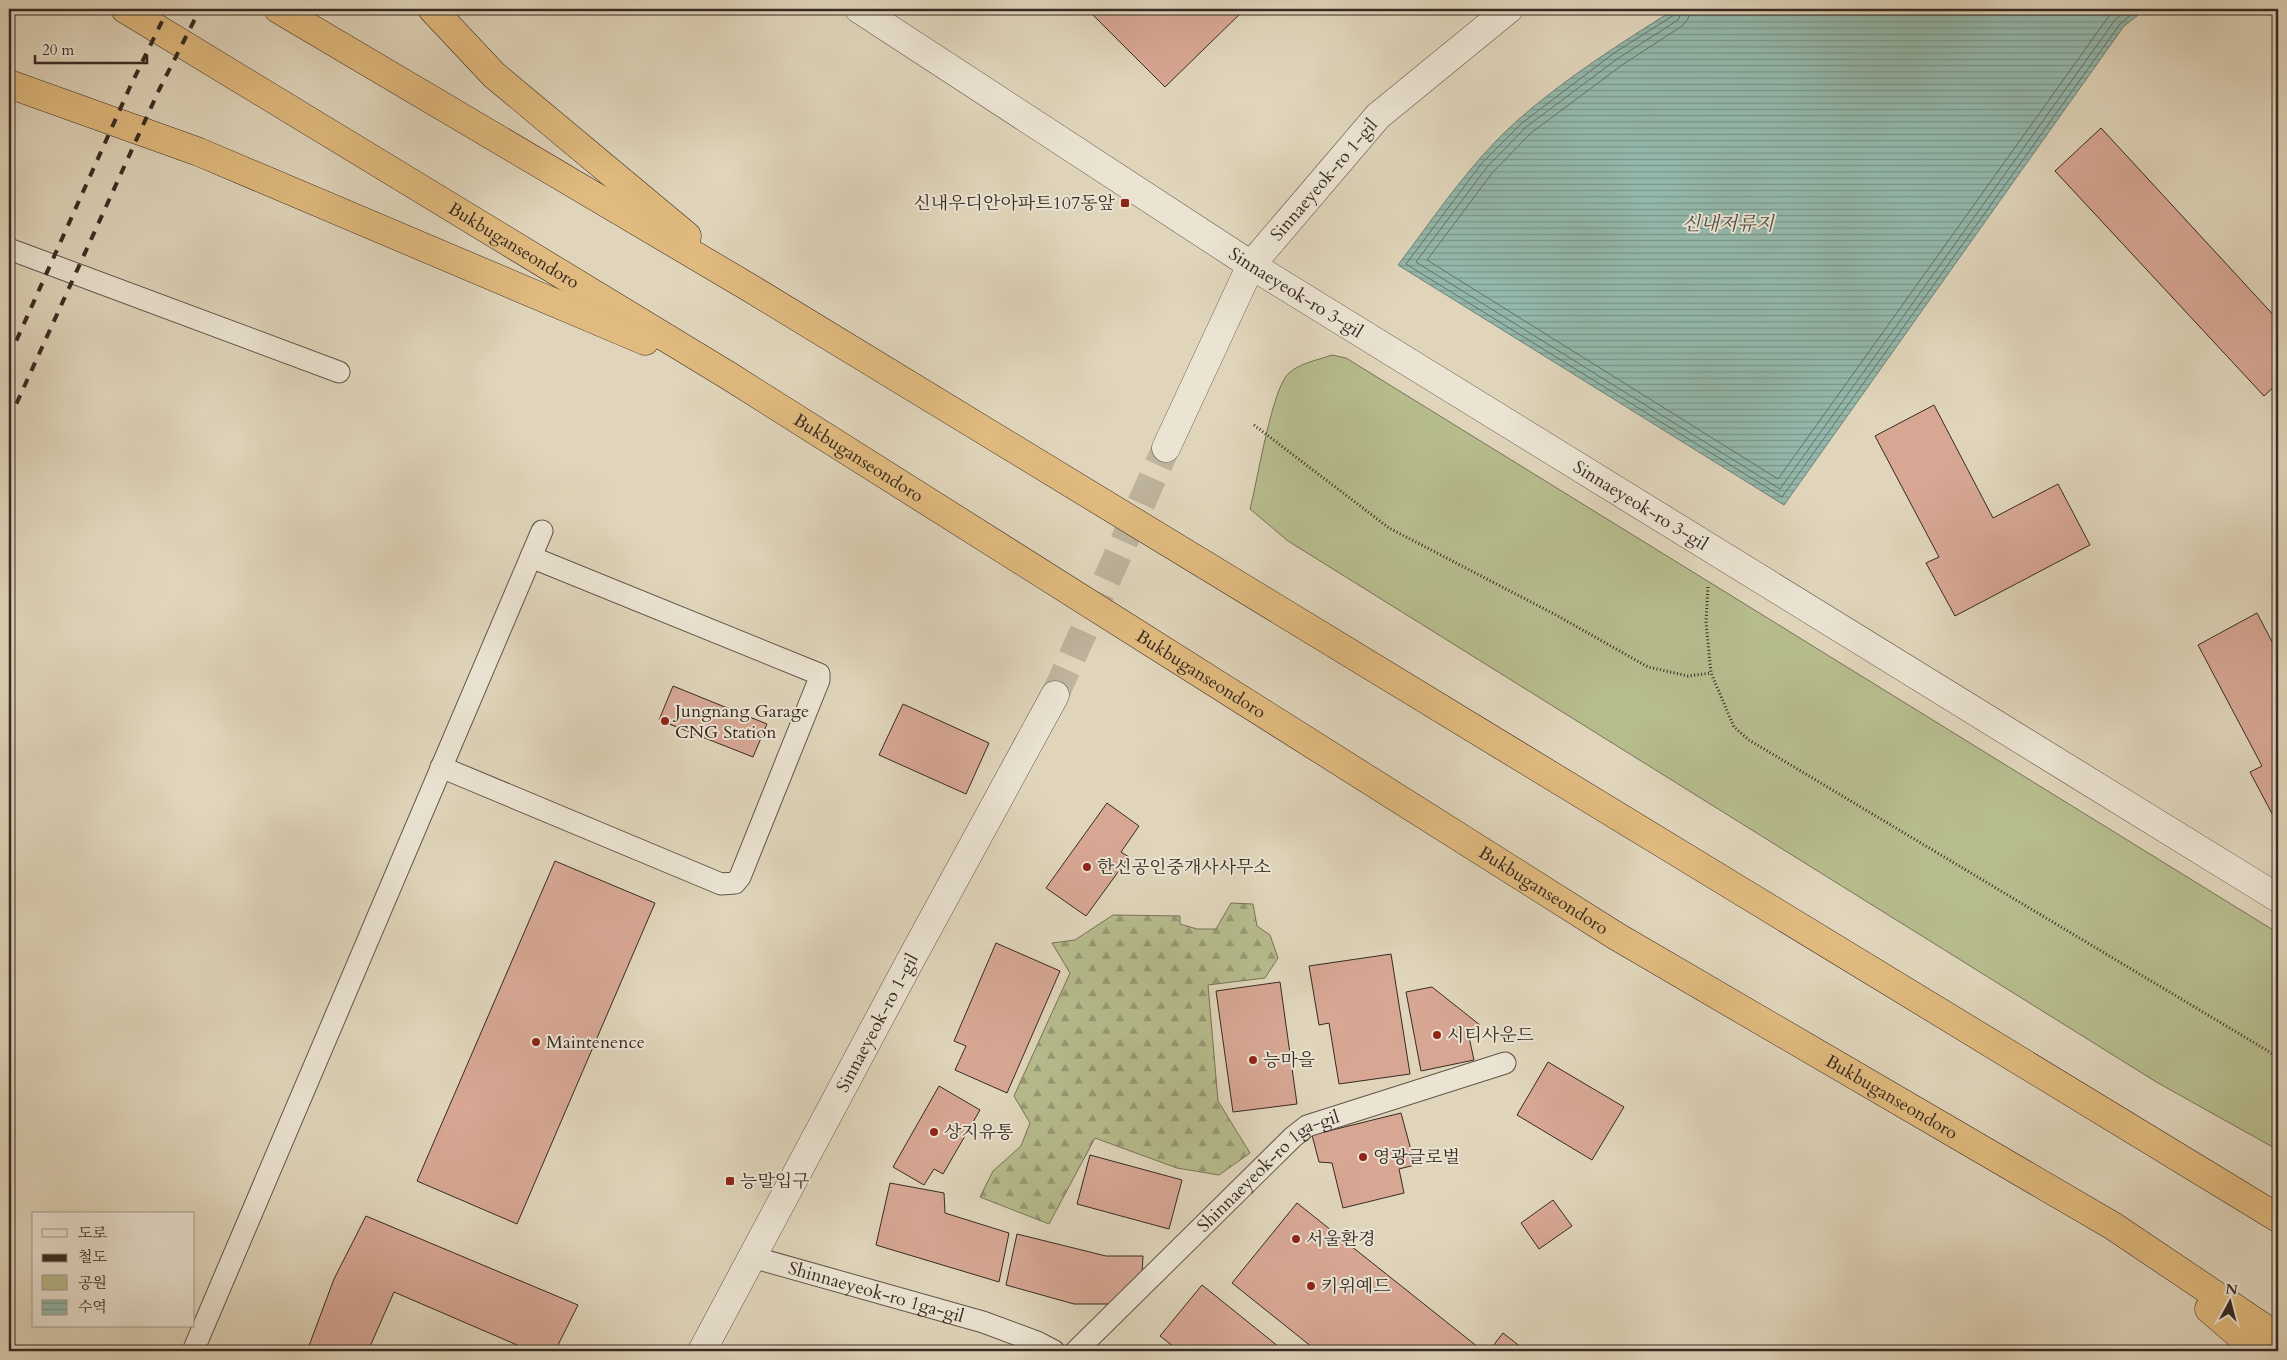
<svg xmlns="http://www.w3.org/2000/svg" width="2287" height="1360" viewBox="0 0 2287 1360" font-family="Cardo,'Noto Serif KR',serif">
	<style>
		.forest { fill: url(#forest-firs); stroke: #777358 }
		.park { fill: #b7bc8d; stroke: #777358 }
		.water { fill: url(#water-rules); stroke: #6f8075 }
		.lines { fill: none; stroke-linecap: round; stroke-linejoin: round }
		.shore { stroke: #667268; stroke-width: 1 }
		.building { fill: #d7a794; stroke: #372a23 }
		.street-tunnel { stroke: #beb39d; stroke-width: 28; stroke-dasharray: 28 14; stroke-linecap: butt }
		.lane-casing { stroke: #615549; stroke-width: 23 }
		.street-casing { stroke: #615549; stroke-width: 29 }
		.highway-casing { stroke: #372a23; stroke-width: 29 }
		.path { stroke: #372a23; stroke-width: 3; stroke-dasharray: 1 2.5; stroke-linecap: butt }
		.lane { stroke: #ebe4d3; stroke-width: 21 }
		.street { stroke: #ebe4d3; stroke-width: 28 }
		.highway { stroke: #e0ba7e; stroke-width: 28 }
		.rail { stroke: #372a23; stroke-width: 4; stroke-dasharray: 9 9; stroke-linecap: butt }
		.poi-dot { fill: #8f2418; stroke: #ebe4d3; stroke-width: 2 }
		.labels { text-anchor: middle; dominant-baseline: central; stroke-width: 4; stroke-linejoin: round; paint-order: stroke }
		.street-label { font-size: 18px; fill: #372a23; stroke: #ebe4d3 }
		.poi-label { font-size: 18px; fill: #372a23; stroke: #ebe4d3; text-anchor: start }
		.water-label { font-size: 19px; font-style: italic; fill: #4e4e45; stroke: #ebe4d3 }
	</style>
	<defs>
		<pattern id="forest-firs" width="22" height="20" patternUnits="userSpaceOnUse" patternTransform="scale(1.25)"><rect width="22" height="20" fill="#b7bc8d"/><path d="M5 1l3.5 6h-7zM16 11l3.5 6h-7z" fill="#969973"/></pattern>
		<pattern id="water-rules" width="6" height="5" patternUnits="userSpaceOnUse" patternTransform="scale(1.25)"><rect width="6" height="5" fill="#94b9ac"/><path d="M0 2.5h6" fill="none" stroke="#7a978c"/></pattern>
	</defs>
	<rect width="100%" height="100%" fill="#e0d5bb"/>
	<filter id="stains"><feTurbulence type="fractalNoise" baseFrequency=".004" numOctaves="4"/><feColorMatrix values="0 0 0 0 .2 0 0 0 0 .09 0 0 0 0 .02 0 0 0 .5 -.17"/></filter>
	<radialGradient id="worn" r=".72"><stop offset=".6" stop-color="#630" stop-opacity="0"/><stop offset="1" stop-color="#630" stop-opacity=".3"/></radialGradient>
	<polygon class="forest" points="1231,903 1253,904 1257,926 1270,935 1278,958 1265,978 1208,985 1218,1101 1250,1153 1219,1175 1177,1168 1095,1138 1049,1224 980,1197 993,1171 1021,1146 1030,1123 1014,1096 1070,973 1052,943 1075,940 1113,915 1180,916 1180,924 1197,929 1216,929"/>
	<path class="park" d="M1332,355L1346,358L2278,933V1150L2158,1083L1288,541L1250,509C1257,483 1272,387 1289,373C1300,363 1318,360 1332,355Z"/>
	<path class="water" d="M1675,9H2146L2124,26L1784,505L1398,265C1436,215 1472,160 1519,119C1567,77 1621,43 1675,9Z"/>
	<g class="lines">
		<g class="shore">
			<polyline points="1676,9 1674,15 1614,53 1522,123 1482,163 1406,264 1782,497 2120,24 2138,9"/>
			<polyline points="1683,9 1678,20 1617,59 1526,127 1487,167 1416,262 1780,489 2115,20 2128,9"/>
			<polyline points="1690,9 1688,19 1682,26 1622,65 1531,133 1493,172 1427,260 1778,479 2109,16 2116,9"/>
		</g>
	</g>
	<g class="building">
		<polygon points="1087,9 1245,9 1165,87"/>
		<polygon points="2101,128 2278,320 2278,383 2264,396 2055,171"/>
		<polygon points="1934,405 1993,518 2058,484 2090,545 1955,616 1926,563 1939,557 1875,436"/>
		<polygon points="2257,613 2278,653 2278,825 2250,772 2262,766 2198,645"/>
		<polygon points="673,686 767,724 753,757 659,720"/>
		<polygon points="903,704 989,743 966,794 879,755"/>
		<polygon points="1107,803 1139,826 1121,852 1129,857 1086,916 1046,888"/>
		<polygon points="555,861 655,903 517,1224 417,1181"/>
		<polygon points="996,943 1060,971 1007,1093 955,1070 966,1046 954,1041"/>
		<polygon points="1391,954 1410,1074 1339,1084 1329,1023 1319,1025 1309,966"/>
		<polygon points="1280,982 1297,1104 1233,1112 1216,991"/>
		<polygon points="1432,987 1480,1025 1469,1037 1474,1060 1421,1071 1406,992"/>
		<polygon points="1548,1062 1624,1107 1592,1160 1517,1115"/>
		<polygon points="939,1086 980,1110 943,1174 934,1169 924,1185 893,1167"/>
		<polygon points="1401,1113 1415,1165 1399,1169 1404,1193 1343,1208 1332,1163 1319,1162 1312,1135"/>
		<polygon points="1090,1155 1182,1180 1169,1229 1077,1204"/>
		<polygon points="890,1183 944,1193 945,1213 1009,1233 999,1282 876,1245"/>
		<polygon points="1553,1200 1572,1226 1539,1249 1521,1223"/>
		<polygon points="1297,1203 1483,1351 1317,1351 1232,1283"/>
		<polygon points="366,1216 578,1305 555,1351 531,1351 394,1292 368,1351 307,1351 334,1279"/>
		<polygon points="1017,1234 1106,1256 1143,1256 1142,1273 1115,1304 1074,1304 1006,1285"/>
		<polygon points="1202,1285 1284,1351 1179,1351 1160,1336"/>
		<polygon points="1503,1333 1526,1351 1489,1351"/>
	</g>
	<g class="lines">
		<polyline class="street-tunnel" points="1055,695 1166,448"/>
		<g class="lane-casing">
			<g id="lane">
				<polyline points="9,249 339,372"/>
				<polyline points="441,767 721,884 735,883 740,877 819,680 819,674 531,557"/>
				<path id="s1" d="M752,1257L983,1322L1037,1342L1054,1351"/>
				<polyline points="193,1351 542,531"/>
				<path id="s2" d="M1076,1351L1293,1137L1307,1126L1505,1063"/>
			</g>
		</g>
		<g class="street-casing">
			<g id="street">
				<path id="s3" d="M859,9L1251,265L2278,898"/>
				<path id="s4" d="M1166,448L1251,265L1378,116L1509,9"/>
				<path id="s5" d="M702,1351L910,961L1055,695"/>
			</g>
		</g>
		<g class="highway-casing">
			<g id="highway">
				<path id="s6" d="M125,9L729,376L1616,936L2113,1226L2278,1337"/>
				<polyline points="278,9 750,288 2278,1218"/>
				<polyline points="432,9 494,75 687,236"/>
				<polyline points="9,84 199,152 645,341"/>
				<polyline points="2209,1309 2258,1351"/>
			</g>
		</g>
		<g class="path">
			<polyline points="1254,425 1389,528 1556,615 1648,667 1688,676 1711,673"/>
			<polyline points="1708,587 1706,622 1711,673 1734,727 1749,740 2278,1057"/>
		</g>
		<use href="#lane" class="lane"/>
		<use href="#street" class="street"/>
		<use href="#highway" class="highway"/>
		<g class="rail">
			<polyline points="9,357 130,87 168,9"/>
			<polyline points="9,420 159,90 200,9"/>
		</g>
	</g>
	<g class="poi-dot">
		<rect x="1120" y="198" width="10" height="10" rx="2.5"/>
		<circle cx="665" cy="721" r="5"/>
		<circle cx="1087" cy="867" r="5"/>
		<circle cx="1437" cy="1035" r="5"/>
		<circle cx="536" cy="1042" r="5"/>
		<circle cx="1253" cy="1060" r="5"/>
		<circle cx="934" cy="1132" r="5"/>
		<circle cx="1363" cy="1157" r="5"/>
		<rect x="725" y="1176" width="10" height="10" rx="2.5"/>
		<circle cx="1296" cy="1239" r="5"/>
		<circle cx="1311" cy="1286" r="5"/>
	</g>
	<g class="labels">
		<g class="street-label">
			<text stroke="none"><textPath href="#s4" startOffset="314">Sinnaeyeok-ro 1-gil</textPath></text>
			<text stroke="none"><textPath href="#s6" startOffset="455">Bukbuganseondoro</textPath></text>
			<text stroke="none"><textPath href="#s3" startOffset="521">Sinnaeyeok-ro 3-gil</textPath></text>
			<text stroke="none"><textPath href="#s6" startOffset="860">Bukbuganseondoro</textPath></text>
			<text stroke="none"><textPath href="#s3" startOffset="926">Sinnaeyeok-ro 3-gil</textPath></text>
			<text stroke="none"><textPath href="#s6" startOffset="1265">Bukbuganseondoro</textPath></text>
			<text stroke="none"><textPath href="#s6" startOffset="1670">Bukbuganseondoro</textPath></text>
			<text stroke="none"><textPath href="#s5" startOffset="372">Sinnaeyeok-ro 1-gil</textPath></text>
			<text stroke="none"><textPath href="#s6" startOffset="2075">Bukbuganseondoro</textPath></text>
			<text stroke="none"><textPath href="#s2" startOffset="265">Shinnaeyeok-ro 1ga-gil</textPath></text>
			<text stroke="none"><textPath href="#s1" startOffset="129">Shinnaeyeok-ro 1ga-gil</textPath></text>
		</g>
		<g class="poi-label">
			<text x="1115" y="203" text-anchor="end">신내우디안아파트107동앞</text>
			<text x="675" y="711">Jungnang Garage<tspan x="675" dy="21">CNG Station</tspan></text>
			<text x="1097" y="867">한신공인중개사사무소</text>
			<text x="1447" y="1035">시티사운드</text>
			<text x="546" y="1042">Maintenence</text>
			<text x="1263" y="1060">능마을</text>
			<text x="944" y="1132">상지유통</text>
			<text x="1373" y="1157">영광글로벌</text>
			<text x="740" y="1181">능말입구</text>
			<text x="1306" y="1239">서울환경</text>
			<text x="1321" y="1286">키위예드</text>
		</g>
		<g class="water-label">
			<text x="1728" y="224">신내저류지</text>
		</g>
	</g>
	<rect width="2287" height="1360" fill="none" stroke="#e0d5bb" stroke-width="30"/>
	<rect x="10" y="10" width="2267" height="1340" fill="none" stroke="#372a23" stroke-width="2.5"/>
	<rect x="15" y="15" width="2257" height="1330" fill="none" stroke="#372a23"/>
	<rect x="32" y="1212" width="162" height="115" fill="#ebe4d3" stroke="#a39a8d"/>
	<rect x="42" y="1229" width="25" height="8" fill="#ebe4d3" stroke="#a39a8d"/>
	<text x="78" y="1238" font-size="15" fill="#372a23">도로</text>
	<rect x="42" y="1254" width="25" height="8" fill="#372a23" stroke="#a39a8d"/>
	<text x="78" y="1262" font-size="15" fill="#372a23">철도</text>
	<rect x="42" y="1275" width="25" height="15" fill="#b7bc8d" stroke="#a39a8d"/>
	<text x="78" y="1288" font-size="15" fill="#372a23">공원</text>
	<rect x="42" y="1300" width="25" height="15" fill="url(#water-rules)" stroke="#a39a8d"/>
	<text x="78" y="1312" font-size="15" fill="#372a23">수역</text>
	<g transform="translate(2230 1302) rotate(7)" stroke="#ebe4d3" stroke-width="4" paint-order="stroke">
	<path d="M0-4L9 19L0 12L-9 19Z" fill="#372a23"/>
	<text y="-8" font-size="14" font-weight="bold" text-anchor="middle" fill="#372a23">N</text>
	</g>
	<path d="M35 55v8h112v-8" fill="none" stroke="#372a23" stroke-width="2.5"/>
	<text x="42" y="55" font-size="15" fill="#372a23" stroke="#ebe4d3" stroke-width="4" paint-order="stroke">20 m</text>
	<rect width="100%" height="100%" filter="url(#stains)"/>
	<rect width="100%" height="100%" fill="url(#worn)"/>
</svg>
